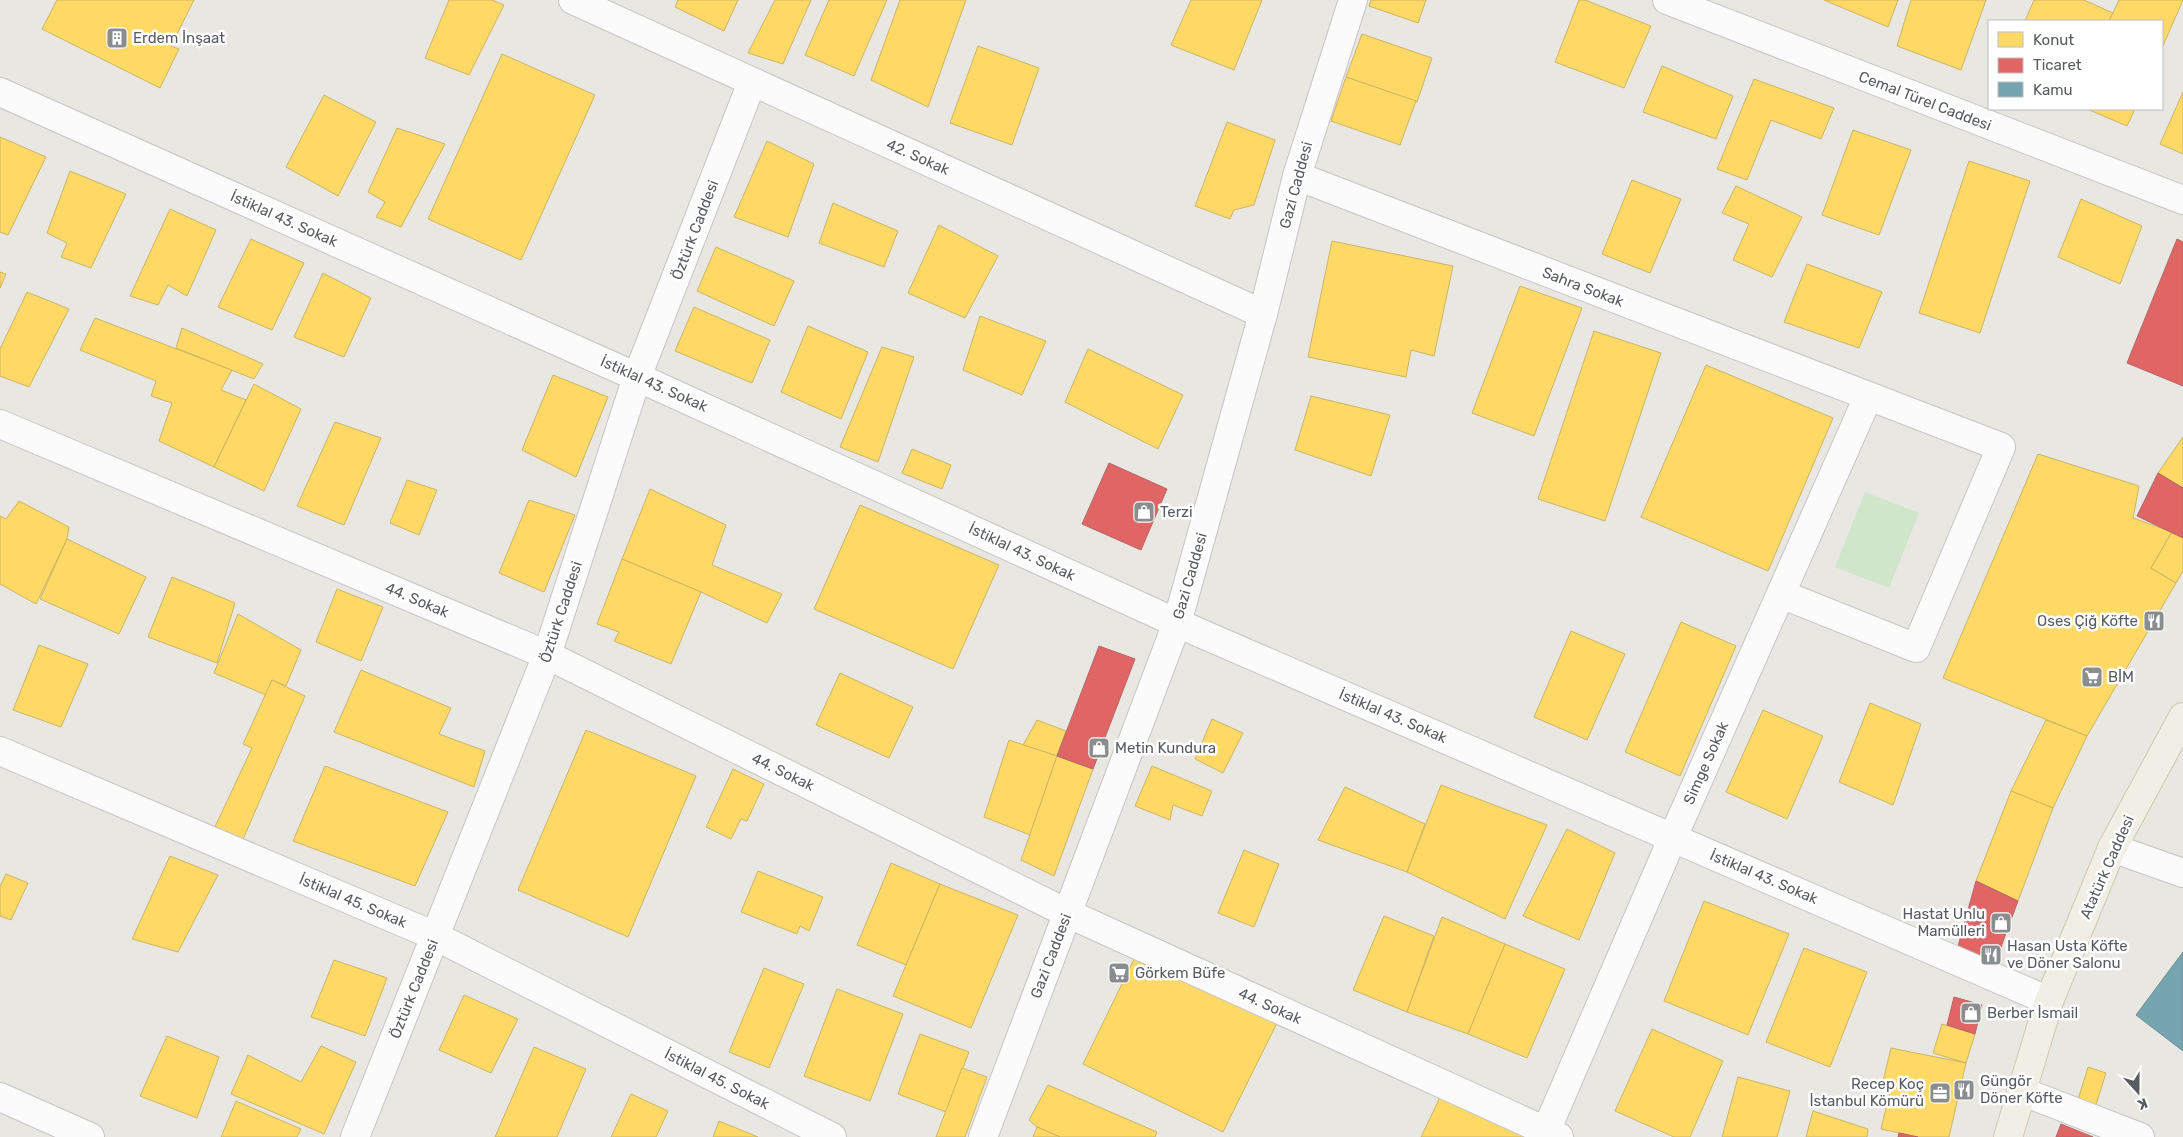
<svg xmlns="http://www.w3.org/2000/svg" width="2183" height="1137" viewBox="0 0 2183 1137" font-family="Rubik,sans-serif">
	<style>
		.green { fill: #cfe6cb }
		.homes { fill: #ffd966; stroke: #cdb464 }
		.shops { fill: #e06666; stroke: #b76364 }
		.public { fill: #76a5af; stroke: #6d8f98 }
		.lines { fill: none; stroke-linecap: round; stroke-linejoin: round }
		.minor-casing { stroke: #c5c5c5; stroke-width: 30 }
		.tertiary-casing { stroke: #c5c5c5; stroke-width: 30 }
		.primary-casing { stroke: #d2c7ae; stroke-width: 30 }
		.minor { stroke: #fcfbfb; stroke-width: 28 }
		.tertiary { stroke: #fcfbfb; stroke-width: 28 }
		.primary { stroke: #f1efe5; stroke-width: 28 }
		.labels { text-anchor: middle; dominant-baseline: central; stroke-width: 5; stroke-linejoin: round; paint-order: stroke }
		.poi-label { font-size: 15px; fill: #585c61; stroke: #fff; text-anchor: start }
		.street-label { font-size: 15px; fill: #585c61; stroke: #fff }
	</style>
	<rect width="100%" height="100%" fill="#e8e7e2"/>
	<polygon class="green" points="1865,492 1919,513 1889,588 1835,567"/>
	<g class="homes">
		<polygon points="57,0 194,0 171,46 179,49 160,88 42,29"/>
		<polygon points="449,0 492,0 504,5 469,75 425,58"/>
		<polygon points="678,0 738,0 724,31 675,7"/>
		<polygon points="775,0 811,0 783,64 748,53"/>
		<polygon points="829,0 887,0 854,76 805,55"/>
		<polygon points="900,0 966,0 928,107 871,80"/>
		<polygon points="1191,0 1262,0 1234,70 1171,45"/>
		<polygon points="1371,0 1426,0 1418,23 1369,6"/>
		<polygon points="1579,0 1585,0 1651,26 1624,88 1555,62"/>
		<polygon points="1824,0 1898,0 1888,27"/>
		<polygon points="1911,0 1986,0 1961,70 1897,46"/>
		<polygon points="2034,0 2084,0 2113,13 2109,21 2025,21"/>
		<polygon points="2119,0 2183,0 2162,48 2162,21 2109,21"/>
		<polygon points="1362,34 1432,58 1417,102 1346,77"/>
		<polygon points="978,46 1039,68 1012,145 950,123"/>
		<polygon points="502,54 595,95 521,260 428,219"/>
		<polygon points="1662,66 1733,96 1716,139 1643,112"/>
		<polygon points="1346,77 1416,101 1400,145 1331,121"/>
		<polygon points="1754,79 1834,108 1821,139 1771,120 1747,180 1717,169"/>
		<polygon points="2183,92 2183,154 2160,144"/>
		<polygon points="324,95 376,122 338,196 286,167"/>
		<polygon points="2087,109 2135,109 2127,126"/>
		<polygon points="1227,122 1275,140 1254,205 1234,210 1230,219 1195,206"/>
		<polygon points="397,128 445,144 401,227 376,217 385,202 368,192"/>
		<polygon points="1853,130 1911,150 1879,235 1822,215"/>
		<polygon points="0,137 46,157 8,235 0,232"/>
		<polygon points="767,141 814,164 788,237 734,217"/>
		<polygon points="1969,161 2030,181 1980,333 1919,313"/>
		<polygon points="70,171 126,194 91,268 61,257 67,243 47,233"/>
		<polygon points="1632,180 1681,199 1650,273 1602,254"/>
		<polygon points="1736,186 1802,217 1772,277 1733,260 1749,224 1722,213"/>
		<polygon points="2081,199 2142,226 2120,284 2058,257"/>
		<polygon points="833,203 898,231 884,267 819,243"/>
		<polygon points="170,209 216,230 187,296 168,285 158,305 130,296"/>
		<polygon points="939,225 998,256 965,318 908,293"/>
		<polygon points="251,239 304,263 272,330 218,307"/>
		<polygon points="1332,241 1453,266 1434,356 1411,350 1406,377 1308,357"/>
		<polygon points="716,247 794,281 774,326 697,291"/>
		<polygon points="1807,264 1882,292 1859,348 1784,322"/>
		<polygon points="0,272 6,274 0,288"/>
		<polygon points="323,273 371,298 344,357 294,337"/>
		<polygon points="1520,286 1582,308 1534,436 1472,413"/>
		<polygon points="27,292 69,309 29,387 0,376 0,349"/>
		<polygon points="694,307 770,340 752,383 675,351"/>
		<polygon points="980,316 1046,341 1022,395 963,370"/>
		<polygon points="95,318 232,370 221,390 246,400 214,467 159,441 172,403 151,396 156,381 80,350"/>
		<polygon points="808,326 868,352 841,419 781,392"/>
		<polygon points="182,328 263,364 254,379 176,348"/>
		<polygon points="1594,331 1661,353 1605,521 1538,499"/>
		<polygon points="882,347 914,357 878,462 840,447"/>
		<polygon points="1088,349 1183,395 1158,449 1065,402"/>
		<polygon points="1706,365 1833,418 1768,571 1641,517"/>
		<polygon points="553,375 608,397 576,477 522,450"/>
		<polygon points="254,384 301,409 264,491 214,467"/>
		<polygon points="1311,396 1390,415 1371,476 1295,450"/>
		<polygon points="335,422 381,438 344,525 297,506"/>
		<polygon points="2183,437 2183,488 2158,473"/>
		<polygon points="912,449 951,465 942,489 902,473"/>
		<polygon points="2038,454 2139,486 2133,518 2172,532 2151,568 2176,583 2087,736 1943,678"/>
		<polygon points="407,480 437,490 419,535 390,523"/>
		<polygon points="650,489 726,525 712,565 782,594 767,623 701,592 622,559"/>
		<polygon points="529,500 575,515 544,592 499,573"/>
		<polygon points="19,501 69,527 67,539 36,604 0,584 0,516 6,519"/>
		<polygon points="860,505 999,565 953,669 814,609"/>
		<polygon points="2172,532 2183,538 2183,571 2176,583 2151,568"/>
		<polygon points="67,539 146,577 119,634 40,599"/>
		<polygon points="622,559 701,592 671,664 614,641 619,632 597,624"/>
		<polygon points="172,577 235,603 217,663 148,637"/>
		<polygon points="337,589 383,607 361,661 316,642"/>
		<polygon points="238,614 301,650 286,686 272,680 266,695 214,673"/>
		<polygon points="1681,622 1736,646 1680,776 1625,752"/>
		<polygon points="1571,631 1625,654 1587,740 1534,717"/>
		<polygon points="39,645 88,664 61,727 13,710"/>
		<polygon points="361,670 451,708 439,734 485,751 474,787 334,732"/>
		<polygon points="840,673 913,707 889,758 816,725"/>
		<polygon points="272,680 305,696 241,844 213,831 252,748 243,744"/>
		<polygon points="1870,703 1921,724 1893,805 1839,782"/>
		<polygon points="1763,710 1823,736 1787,819 1726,792"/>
		<polygon points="1212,719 1243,733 1223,773 1195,759"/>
		<polygon points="1037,720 1066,731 1057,756 1023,745"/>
		<polygon points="2046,720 2087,736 2053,808 2011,791"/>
		<polygon points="586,730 696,776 628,937 518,890"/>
		<polygon points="1009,740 1057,756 1030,835 984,817"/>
		<polygon points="1057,756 1093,769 1054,876 1021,860"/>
		<polygon points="325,766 448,812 415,886 293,841"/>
		<polygon points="1152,766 1212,791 1202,816 1173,805 1170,820 1135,806"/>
		<polygon points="733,769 764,784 747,821 741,819 731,839 706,827"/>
		<polygon points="1441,785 1547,825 1505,919 1407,872"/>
		<polygon points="1345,787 1425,824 1407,872 1318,840"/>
		<polygon points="2011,791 2053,808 2018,901 1976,881"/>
		<polygon points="1567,829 1615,853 1579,940 1523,916"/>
		<polygon points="1244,850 1279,864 1254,927 1218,913"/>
		<polygon points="170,856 218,875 178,952 132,939"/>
		<polygon points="891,863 940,884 906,965 857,945"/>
		<polygon points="758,871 823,897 809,931 800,926 797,934 741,912"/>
		<polygon points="6,874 28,883 11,920 0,916 0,886"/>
		<polygon points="940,884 1018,915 971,1028 893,996"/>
		<polygon points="1704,901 1789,934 1748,1035 1664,1001"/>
		<polygon points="1384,916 1434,936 1407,1012 1353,990"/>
		<polygon points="1442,917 1505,944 1468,1034 1407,1012"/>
		<polygon points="1505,944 1565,969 1527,1058 1468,1034"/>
		<polygon points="1804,948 1867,972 1830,1067 1766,1042"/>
		<polygon points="1137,953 1278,1021 1223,1132 1083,1064"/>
		<polygon points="334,960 387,978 365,1036 311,1017"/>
		<polygon points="764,968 804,984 769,1068 729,1052"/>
		<polygon points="837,989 903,1014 870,1101 804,1076"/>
		<polygon points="464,995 518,1019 491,1073 439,1050"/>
		<polygon points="1942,1024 1975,1034 1966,1063 1933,1053"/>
		<polygon points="1652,1029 1723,1061 1690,1137 1674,1137 1615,1111"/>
		<polygon points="920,1034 969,1052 946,1112 898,1094"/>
		<polygon points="167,1036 219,1057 197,1118 140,1096"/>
		<polygon points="321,1046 356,1062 324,1134 231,1094 248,1055 301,1082"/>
		<polygon points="534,1047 586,1069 557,1137 495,1137"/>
		<polygon points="1891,1048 1966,1063 1949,1137 1918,1137 1881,1129 1891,1087 1882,1085"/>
		<polygon points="2088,1067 2106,1073 2095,1108 2077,1103"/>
		<polygon points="962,1068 987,1077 965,1137 936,1137"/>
		<polygon points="1738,1077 1790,1091 1777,1137 1722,1137"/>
		<polygon points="1048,1085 1157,1132 1155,1137 1060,1137 1037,1127 1029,1120"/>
		<polygon points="1443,1091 1537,1137 1421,1137"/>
		<polygon points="631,1094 668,1111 656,1137 611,1137"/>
		<polygon points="236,1101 301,1129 297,1137 221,1137"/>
		<polygon points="1813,1111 1868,1129 1867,1137 1806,1137"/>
		<polygon points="719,1121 758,1137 713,1137"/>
		<polygon points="1037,1127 1060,1137 1033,1137"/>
	</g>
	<g class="shops">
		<polygon points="2177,239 2183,242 2183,386 2127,363"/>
		<polygon points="1109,463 1167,489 1141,550 1082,524"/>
		<polygon points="2158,473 2183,488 2183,538 2137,516"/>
		<polygon points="1099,646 1135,659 1093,769 1057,756"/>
		<polygon points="1976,881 2018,901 2006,933 1966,917"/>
		<polygon points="1966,917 2006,933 1994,967 1957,950"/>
		<polygon points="1954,997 1982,1005 1975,1034 1947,1025"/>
		<polygon points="2061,1124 2093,1137 2056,1137"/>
		<polygon points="1899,1133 1918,1137 1898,1137"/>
	</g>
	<polygon class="public" points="2183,952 2183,1051 2136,1015"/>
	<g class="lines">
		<g class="minor-casing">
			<g id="minor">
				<polyline points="573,0 1263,314"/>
				<polyline points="0,92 637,377 1177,623 2049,1001"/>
				<polyline points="1297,176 2001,447 1916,648 1781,594"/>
				<polyline points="0,424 547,655 1067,913 1559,1137"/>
				<polyline points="0,751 435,936 832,1137"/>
				<polyline points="2112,848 2183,873"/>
				<polyline points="2021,1091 2140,1137"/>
				<polyline points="0,1097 90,1137"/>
				<polyline points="1546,1131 1673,837 1868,397"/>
				<polyline points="355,1137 547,655 637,377 752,82"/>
			</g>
		</g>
		<g class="tertiary-casing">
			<g id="tertiary">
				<polyline points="1667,0 2183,200"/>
				<polyline points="983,1137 1177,623 1263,314 1297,176 1353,0"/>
			</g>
		</g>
		<g class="primary-casing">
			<polyline id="primary" points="2008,1137 2049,1001 2112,848 2183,717"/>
		</g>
		<use href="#minor" class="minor"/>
		<use href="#tertiary" class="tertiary"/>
		<use href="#primary" class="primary"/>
	</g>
	<defs>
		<g id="building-square" transform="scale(1.125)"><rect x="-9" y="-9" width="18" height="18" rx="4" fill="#8a8d8e" stroke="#fff"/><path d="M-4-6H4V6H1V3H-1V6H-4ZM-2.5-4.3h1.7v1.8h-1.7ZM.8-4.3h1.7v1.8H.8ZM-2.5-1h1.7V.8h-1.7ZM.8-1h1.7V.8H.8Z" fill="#fff"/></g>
		<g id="shop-square" transform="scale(1.125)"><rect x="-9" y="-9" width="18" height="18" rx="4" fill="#8a8d8e" stroke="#fff"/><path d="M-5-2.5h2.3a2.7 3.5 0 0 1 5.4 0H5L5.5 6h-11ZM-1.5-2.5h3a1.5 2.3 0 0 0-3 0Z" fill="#fff"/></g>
		<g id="restaurant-square" transform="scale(1.125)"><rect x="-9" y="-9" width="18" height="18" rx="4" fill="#8a8d8e" stroke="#fff"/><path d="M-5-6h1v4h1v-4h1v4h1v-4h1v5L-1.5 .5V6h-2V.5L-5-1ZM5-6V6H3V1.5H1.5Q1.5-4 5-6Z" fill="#fff"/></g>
		<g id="supermarket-square" transform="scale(1.125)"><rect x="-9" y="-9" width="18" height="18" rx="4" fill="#8a8d8e" stroke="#fff"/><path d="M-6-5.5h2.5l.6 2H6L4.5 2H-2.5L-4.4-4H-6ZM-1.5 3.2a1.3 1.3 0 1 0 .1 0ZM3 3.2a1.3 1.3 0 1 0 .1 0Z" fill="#fff"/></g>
		<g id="office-square" transform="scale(1.125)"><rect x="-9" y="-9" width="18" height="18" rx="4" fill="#8a8d8e" stroke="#fff"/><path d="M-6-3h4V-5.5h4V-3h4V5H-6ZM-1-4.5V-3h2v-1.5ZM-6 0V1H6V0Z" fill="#fff"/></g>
	</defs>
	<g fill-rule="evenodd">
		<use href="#building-square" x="117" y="38"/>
		<use href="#shop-square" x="1144" y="512"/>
		<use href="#restaurant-square" x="2154" y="621"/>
		<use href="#supermarket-square" x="2092" y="677"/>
		<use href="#shop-square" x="1099" y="748"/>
		<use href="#shop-square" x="2001" y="923"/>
		<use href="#restaurant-square" x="1991" y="955"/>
		<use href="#supermarket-square" x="1119" y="973"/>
		<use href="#shop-square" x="1971" y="1013"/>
		<use href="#restaurant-square" x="1964" y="1090"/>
		<use href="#office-square" x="1940" y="1093"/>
	</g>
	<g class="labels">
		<g class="poi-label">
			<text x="133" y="38">Erdem İnşaat</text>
			<text x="1160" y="512">Terzi</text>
			<text x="2138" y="621" text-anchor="end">Oses Çiğ Köfte</text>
			<text x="2108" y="677">BİM</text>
			<text x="1115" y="748">Metin Kundura</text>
			<text x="1985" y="914" text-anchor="end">Hastat Unlu<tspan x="1985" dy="17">Mamülleri</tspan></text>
			<text x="2007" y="946">Hasan Usta Köfte<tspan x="2007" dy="17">ve Döner Salonu</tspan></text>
			<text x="1135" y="973">Görkem Büfe</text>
			<text x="1987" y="1013">Berber İsmail</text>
			<text x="1980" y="1081">Güngör<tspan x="1980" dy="17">Döner Köfte</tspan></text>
			<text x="1924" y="1084" text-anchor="end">Recep Koç<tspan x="1924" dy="17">İstanbul Kömürü</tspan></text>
		</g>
		<g class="street-label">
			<text transform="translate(1925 101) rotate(21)">Cemal Türel Caddesi</text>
			<text transform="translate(918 157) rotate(24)">42. Sokak</text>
			<text transform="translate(1296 185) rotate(-75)">Gazi Caddesi</text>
			<text transform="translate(284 219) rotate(24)">İstiklal 43. Sokak</text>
			<text transform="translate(695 230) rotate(-69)">Öztürk Caddesi</text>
			<text transform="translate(1583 287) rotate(21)">Sahra Sokak</text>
			<text transform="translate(654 384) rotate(24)">İstiklal 43. Sokak</text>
			<text transform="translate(1022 552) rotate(25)">İstiklal 43. Sokak</text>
			<text transform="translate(1190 576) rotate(-74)">Gazi Caddesi</text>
			<text transform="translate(417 600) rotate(23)">44. Sokak</text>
			<text transform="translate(561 612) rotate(-72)">Öztürk Caddesi</text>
			<text transform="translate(1393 716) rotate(23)">İstiklal 43. Sokak</text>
			<text transform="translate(1706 763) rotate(-66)">Simge Sokak</text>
			<text transform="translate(783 772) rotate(26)">44. Sokak</text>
			<text transform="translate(2107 867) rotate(-66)">Atatürk Caddesi</text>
			<text transform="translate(1764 877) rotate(23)">İstiklal 43. Sokak</text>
			<text transform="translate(353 901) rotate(23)">İstiklal 45. Sokak</text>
			<text transform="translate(1051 956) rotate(-69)">Gazi Caddesi</text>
			<text transform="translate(414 989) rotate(-68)">Öztürk Caddesi</text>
			<text transform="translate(1270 1006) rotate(24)">44. Sokak</text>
			<text transform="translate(717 1079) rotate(27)">İstiklal 45. Sokak</text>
		</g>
	</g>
	<rect x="1988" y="20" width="175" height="90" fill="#ffffff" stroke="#bcbec0"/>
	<rect x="1998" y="32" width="25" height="15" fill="#ffd966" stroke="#bcbec0"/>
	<text x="2033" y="45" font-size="15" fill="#585c61">Konut</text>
	<rect x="1998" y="58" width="25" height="15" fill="#e06666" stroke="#bcbec0"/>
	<text x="2033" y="70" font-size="15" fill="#585c61">Ticaret</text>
	<rect x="1998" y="82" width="25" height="15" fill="#76a5af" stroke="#bcbec0"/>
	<text x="2033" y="95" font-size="15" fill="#585c61">Kamu</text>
	<g transform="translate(2138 1092) rotate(159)" stroke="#ffffff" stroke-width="4" paint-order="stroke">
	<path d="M0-4L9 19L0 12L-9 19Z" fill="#585c61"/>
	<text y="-8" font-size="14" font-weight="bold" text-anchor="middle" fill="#585c61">K</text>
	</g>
</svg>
